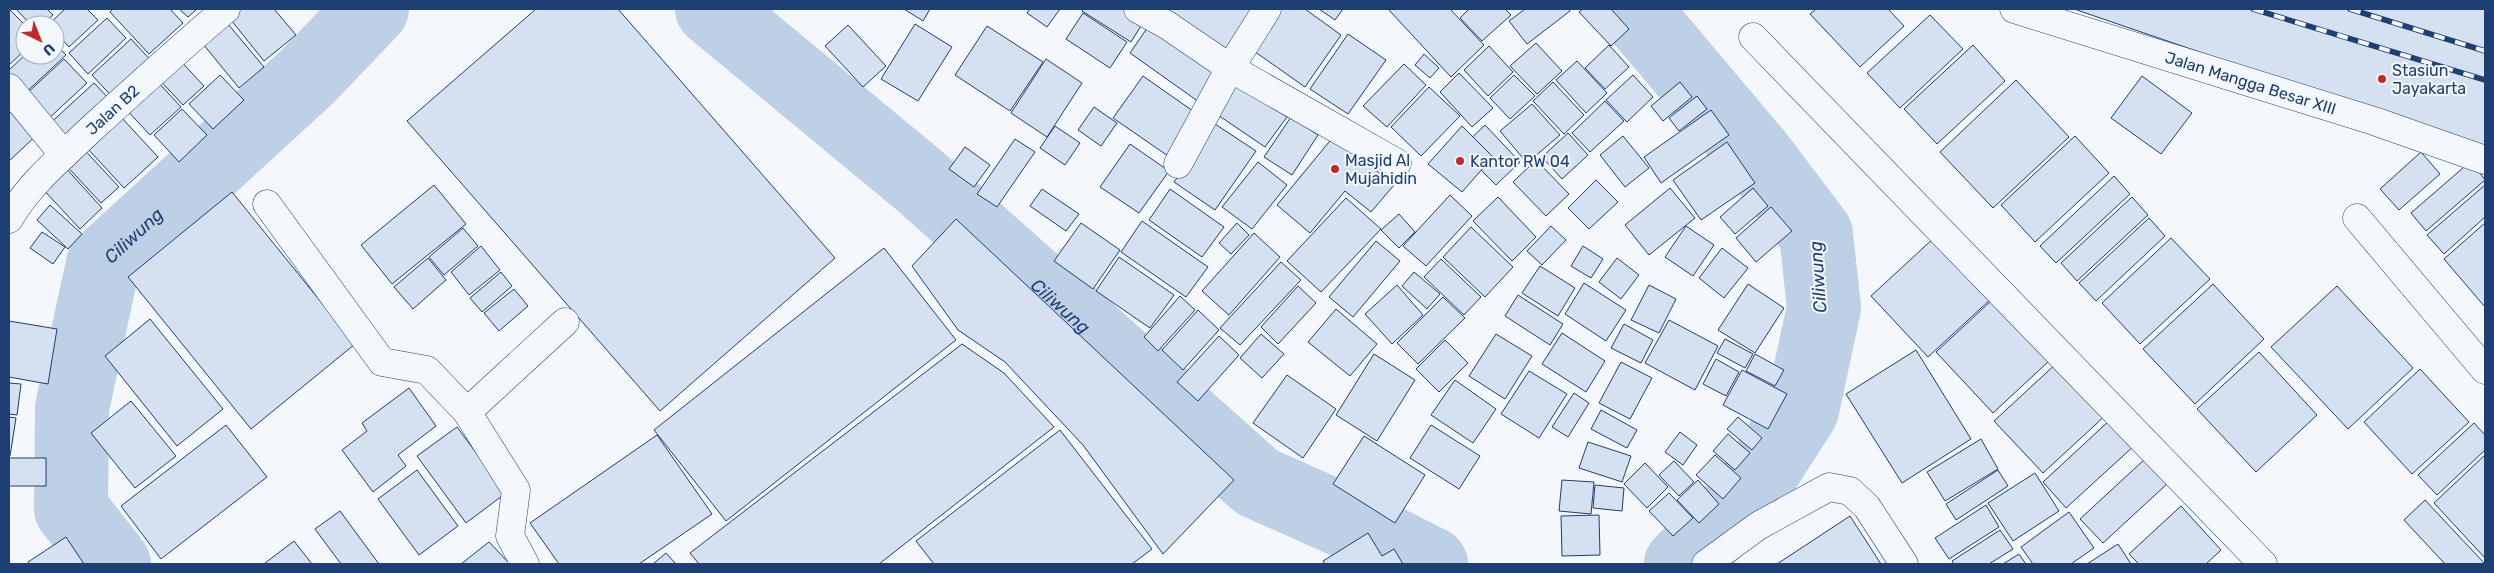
<svg xmlns="http://www.w3.org/2000/svg" width="2494" height="573" viewBox="0 0 2494 573" font-family="Rubik,sans-serif">
	<style>
		.lines { fill: none; stroke-linecap: round; stroke-linejoin: round }
		.river { stroke: #bed0e5; stroke-width: 74 }
		.building { fill: #d5e0f0; stroke: #1d3f73 }
		.minor-casing { stroke: #1d3f73; stroke-width: 29 }
		.minor { stroke: #f4f7fb; stroke-width: 28 }
		.rail-casing { stroke: #1d3f73; stroke-width: 5.5 }
		.rail { stroke: #f4f7fb; stroke-width: 4; stroke-dasharray: 11; stroke-linecap: butt }
		.poi-dot { fill: #c62828; stroke: #f4f7fb; stroke-width: 2 }
		.labels { text-anchor: middle; dominant-baseline: central; stroke-width: 4; stroke-linejoin: round; paint-order: stroke }
		.poi-label { font-size: 16px; fill: #1d3f73; stroke: #f4f7fb; text-anchor: start }
		.street-label { font-size: 16px; fill: #1d3f73; stroke: #f4f7fb }
		.water-label { font-size: 18px; font-style: italic; fill: #1d3f73; stroke: #f4f7fb }
	</style>
	<rect width="100%" height="100%" fill="#f4f7fb"/>
	<g class="lines">
		<g class="river">
			<path id="s1" d="M712,9L921,182L1257,482L1360,528L1431,564"/>
			<polyline points="1633,9 1757,156 1816,234 1824,308 1802,410 1743,502 1681,564"/>
			<path id="s2" d="M114,564L71,509L72,408L103,264L308,76L372,9"/>
		</g>
	</g>
	<g class="building">
		<polygon points="9,9 25,25 25,50 9,65"/>
		<polygon points="16,9 47,9 53,15 41,25 31,25"/>
		<polygon points="65,9 87,9 98,20 69,47 55,32 55,25 48,25"/>
		<polygon points="113,9 170,9 183,23 149,54 110,12"/>
		<polygon points="179,9 197,9 188,17"/>
		<polygon points="236,9 274,9 296,35 264,61 227,15"/>
		<polygon points="536,9 618,9 835,258 660,411 407,121"/>
		<polygon points="904,9 930,9 923,21"/>
		<polygon points="1030,9 1060,9 1047,27 1027,13"/>
		<polygon points="1084,9 1126,9 1144,21 1131,42 1082,11"/>
		<polygon points="1159,9 1258,9 1223,59"/>
		<polygon points="1280,9 1305,9 1341,35 1305,87 1251,49"/>
		<polygon points="1319,9 1343,9 1335,20"/>
		<polygon points="1391,9 1450,9 1484,45 1451,77 1389,10"/>
		<polygon points="1469,9 1505,9 1511,15 1482,41 1460,18"/>
		<polygon points="1525,9 1569,9 1570,11 1527,44 1509,21"/>
		<polygon points="1583,9 1611,9 1629,29 1611,46 1579,12"/>
		<polygon points="1816,9 1888,9 1904,26 1860,67 1810,14"/>
		<polygon points="2074,9 2485,9 2485,150"/>
		<polygon points="1083,13 1127,42 1110,68 1066,39"/>
		<polygon points="1930,15 1963,49 1900,108 1867,73"/>
		<polygon points="107,18 126,38 88,74 69,53"/>
		<polygon points="1152,21 1221,69 1199,102 1130,53"/>
		<polygon points="228,24 264,67 239,88 203,44"/>
		<polygon points="915,24 952,47 918,101 881,79"/>
		<polygon points="848,25 886,66 863,87 825,46"/>
		<polygon points="987,26 1043,62 1010,111 955,75"/>
		<polygon points="1348,34 1386,60 1348,114 1310,89"/>
		<polygon points="131,39 156,66 117,102 92,75"/>
		<polygon points="55,43 66,55 22,96 9,82 9,70 25,55 55,55"/>
		<polygon points="1536,43 1562,71 1537,94 1510,66"/>
		<polygon points="1609,45 1629,67 1605,89 1585,68"/>
		<polygon points="1973,45 2005,81 1937,144 1904,109"/>
		<polygon points="1489,46 1513,72 1488,96 1464,70"/>
		<polygon points="1424,54 1439,68 1430,78 1415,65"/>
		<polygon points="176,56 204,86 183,105 155,75"/>
		<polygon points="64,59 87,83 46,121 23,97"/>
		<polygon points="1046,59 1082,83 1047,137 1011,113"/>
		<polygon points="1577,61 1607,93 1586,113 1556,80"/>
		<polygon points="1404,64 1426,85 1387,127 1363,106"/>
		<polygon points="1459,73 1493,108 1472,127 1440,92"/>
		<polygon points="220,75 244,100 213,129 189,104"/>
		<polygon points="1514,75 1535,96 1510,119 1490,98"/>
		<polygon points="1633,75 1653,97 1627,122 1606,100"/>
		<polygon points="1143,76 1200,116 1171,158 1113,118"/>
		<polygon points="2142,76 2192,113 2161,154 2111,118"/>
		<polygon points="156,80 181,107 150,135 125,108"/>
		<polygon points="2016,80 2069,137 1993,208 1940,152"/>
		<polygon points="1237,82 1287,117 1265,147 1215,113"/>
		<polygon points="1553,82 1584,115 1564,134 1533,101"/>
		<polygon points="1680,82 1692,97 1663,121 1651,106"/>
		<polygon points="94,83 114,104 66,149 46,127"/>
		<polygon points="1429,87 1460,116 1421,156 1391,127"/>
		<polygon points="1697,96 1707,109 1679,131 1669,118"/>
		<polygon points="9,97 40,132 9,161"/>
		<polygon points="1605,101 1624,121 1590,152 1572,133"/>
		<polygon points="1532,104 1560,135 1527,163 1500,131"/>
		<polygon points="1094,107 1117,123 1101,146 1078,130"/>
		<polygon points="182,109 207,135 179,162 154,135"/>
		<polygon points="1711,110 1729,135 1661,183 1644,157"/>
		<polygon points="121,117 158,157 124,188 87,148"/>
		<polygon points="1291,117 1318,135 1292,175 1264,157"/>
		<polygon points="1215,124 1256,151 1215,210 1174,182"/>
		<polygon points="1485,125 1520,162 1496,185 1460,149"/>
		<polygon points="1055,126 1080,143 1065,165 1040,148"/>
		<polygon points="1462,126 1493,157 1462,192 1428,164"/>
		<polygon points="1568,133 1588,155 1562,179 1542,157"/>
		<polygon points="1334,136 1394,185 1371,212 1345,191 1310,233 1277,205"/>
		<polygon points="1623,136 1649,168 1625,187 1600,155"/>
		<polygon points="2075,136 2109,173 2035,242 2001,205"/>
		<polygon points="1015,139 1035,152 997,207 977,194"/>
		<polygon points="1727,142 1755,183 1701,220 1673,180"/>
		<polygon points="79,144 119,187 101,203 62,161"/>
		<polygon points="1130,144 1169,171 1139,213 1100,187"/>
		<polygon points="965,147 990,165 974,187 949,169"/>
		<polygon points="2421,152 2440,174 2399,210 2380,189"/>
		<polygon points="1536,160 1569,194 1546,216 1513,182"/>
		<polygon points="2471,161 2485,180 2426,231 2411,213"/>
		<polygon points="1258,162 1287,185 1252,229 1222,207"/>
		<polygon points="63,165 102,208 80,229 40,186"/>
		<polygon points="2114,176 2130,194 2056,263 2040,246"/>
		<polygon points="1596,180 1618,202 1589,229 1568,208"/>
		<polygon points="434,185 466,224 392,284 361,245"/>
		<polygon points="2485,185 2485,217 2444,254 2427,235"/>
		<polygon points="1670,188 1695,218 1649,255 1625,225"/>
		<polygon points="1753,188 1768,206 1735,234 1720,217"/>
		<polygon points="1042,189 1079,214 1066,231 1030,206"/>
		<polygon points="1170,189 1224,227 1202,257 1149,220"/>
		<polygon points="232,192 355,344 251,429 128,277"/>
		<polygon points="1450,195 1472,216 1426,266 1403,246"/>
		<polygon points="1498,197 1536,237 1512,261 1473,221"/>
		<polygon points="2132,197 2148,215 2077,281 2061,263"/>
		<polygon points="1346,198 1381,229 1321,292 1287,261"/>
		<polygon points="50,205 82,234 68,249 37,220"/>
		<polygon points="1771,207 1792,231 1756,262 1736,238"/>
		<polygon points="1399,214 1415,232 1399,248 1381,230"/>
		<polygon points="2149,218 2165,236 2096,301 2079,283"/>
		<polygon points="956,219 1234,480 1163,554 1083,445 1005,362 958,330 912,266"/>
		<polygon points="1142,221 1208,267 1186,297 1121,252"/>
		<polygon points="1081,223 1120,250 1093,289 1054,261"/>
		<polygon points="1237,223 1249,235 1231,254 1219,243"/>
		<polygon points="2485,223 2485,307 2444,259"/>
		<polygon points="1551,226 1566,240 1542,265 1527,251"/>
		<polygon points="1686,226 1714,245 1693,276 1665,257"/>
		<polygon points="1471,227 1513,267 1485,297 1443,257"/>
		<polygon points="463,228 478,246 444,275 429,257"/>
		<polygon points="42,232 65,247 53,264 30,248"/>
		<polygon points="1254,233 1280,257 1229,315 1202,291"/>
		<polygon points="1936,236 1993,297 1928,357 1871,296"/>
		<polygon points="2171,238 2210,279 2140,344 2102,303"/>
		<polygon points="1376,241 1400,261 1353,317 1329,297"/>
		<polygon points="481,246 500,270 469,295 451,272"/>
		<polygon points="1583,246 1603,259 1591,278 1571,266"/>
		<polygon points="884,248 956,340 726,521 654,430"/>
		<polygon points="1722,248 1748,268 1724,298 1699,278"/>
		<polygon points="1119,257 1174,295 1150,328 1096,291"/>
		<polygon points="428,258 446,280 413,309 394,287"/>
		<polygon points="1617,258 1639,275 1621,299 1599,282"/>
		<polygon points="1441,259 1481,297 1464,315 1424,277"/>
		<polygon points="1281,262 1301,280 1240,345 1220,328"/>
		<polygon points="1540,266 1575,288 1558,316 1522,293"/>
		<polygon points="501,272 512,286 482,312 470,298"/>
		<polygon points="1414,272 1440,294 1427,309 1402,286"/>
		<polygon points="1584,283 1626,310 1606,341 1565,314"/>
		<polygon points="1748,284 1784,308 1755,353 1718,330"/>
		<polygon points="2213,284 2264,339 2195,404 2143,349"/>
		<polygon points="1397,285 1423,315 1392,344 1365,314"/>
		<polygon points="1649,285 1676,299 1659,333 1631,320"/>
		<polygon points="1298,286 1316,303 1278,344 1261,327"/>
		<polygon points="2337,286 2413,368 2348,429 2271,347"/>
		<polygon points="514,289 528,306 499,331 484,313"/>
		<polygon points="1518,295 1563,324 1550,345 1505,316"/>
		<polygon points="1180,296 1195,310 1158,351 1144,337"/>
		<polygon points="1443,297 1465,318 1418,364 1397,343"/>
		<polygon points="1992,300 2049,361 1993,413 1936,352"/>
		<polygon points="1336,309 1377,344 1350,376 1308,342"/>
		<polygon points="1198,310 1219,330 1183,370 1162,350"/>
		<polygon points="150,319 223,409 177,446 105,356"/>
		<polygon points="1669,320 1718,346 1695,390 1645,363"/>
		<polygon points="9,321 57,329 48,384 9,377"/>
		<polygon points="1624,324 1653,340 1641,363 1611,348"/>
		<polygon points="1562,333 1605,361 1586,392 1542,364"/>
		<polygon points="1261,334 1284,354 1262,378 1240,358"/>
		<polygon points="1496,334 1532,356 1505,399 1469,376"/>
		<polygon points="1219,336 1239,355 1198,401 1177,382"/>
		<polygon points="1725,339 1753,354 1745,368 1717,353"/>
		<polygon points="1445,340 1468,363 1439,392 1416,369"/>
		<polygon points="962,344 1004,373 1054,427 879,564 699,564 690,553"/>
		<polygon points="1916,350 1971,439 1902,483 1846,394"/>
		<polygon points="2259,352 2317,415 2256,472 2197,409"/>
		<polygon points="1374,354 1415,380 1377,441 1336,415"/>
		<polygon points="1755,354 1784,370 1775,386 1746,371"/>
		<polygon points="1716,359 1739,372 1726,396 1703,384"/>
		<polygon points="1621,362 1652,378 1630,419 1599,403"/>
		<polygon points="2058,362 2107,414 2043,473 1994,421"/>
		<polygon points="2420,369 2469,422 2412,474 2364,422"/>
		<polygon points="1742,370 1787,394 1768,429 1723,405"/>
		<polygon points="1529,371 1567,394 1539,438 1501,414"/>
		<polygon points="1287,375 1336,409 1303,458 1253,423"/>
		<polygon points="1455,380 1496,409 1473,443 1431,415"/>
		<polygon points="9,383 21,384 17,415 9,414"/>
		<polygon points="409,388 436,426 398,455 406,466 373,492 342,450 367,431 362,423"/>
		<polygon points="1574,393 1589,403 1568,437 1552,427"/>
		<polygon points="131,401 176,456 135,488 91,433"/>
		<polygon points="1601,410 1637,430 1627,448 1591,429"/>
		<polygon points="9,417 16,418 10,456 9,455"/>
		<polygon points="1738,417 1762,438 1752,450 1727,429"/>
		<polygon points="2111,419 2135,445 2066,508 2043,482"/>
		<polygon points="2474,423 2485,435 2485,450 2437,495 2418,475"/>
		<polygon points="226,425 267,477 161,559 121,506"/>
		<polygon points="1431,425 1480,456 1459,489 1410,458"/>
		<polygon points="457,427 506,493 466,523 417,456"/>
		<polygon points="1060,430 1152,549 1132,564 934,564 916,541"/>
		<polygon points="1680,432 1697,445 1683,465 1665,452"/>
		<polygon points="1728,434 1750,453 1735,470 1713,451"/>
		<polygon points="657,435 712,514 639,564 559,564 530,523"/>
		<polygon points="1364,436 1425,475 1395,523 1333,484"/>
		<polygon points="1981,439 1998,469 1945,501 1927,472"/>
		<polygon points="1588,442 1631,456 1622,482 1579,468"/>
		<polygon points="1715,455 1741,478 1723,499 1696,475"/>
		<polygon points="2485,455 2485,558 2434,503"/>
		<rect x="9" y="458" width="37" height="28"/>
		<polygon points="2145,459 2168,483 2103,543 2080,519"/>
		<polygon points="1674,461 1694,482 1679,496 1659,475"/>
		<polygon points="1645,463 1668,487 1647,508 1624,484"/>
		<polygon points="417,470 458,526 419,555 378,499"/>
		<polygon points="1998,470 2008,486 1956,520 1946,504"/>
		<polygon points="2035,473 2059,511 2013,541 1988,503"/>
		<polygon points="1562,480 1594,482 1591,514 1559,511"/>
		<polygon points="1698,480 1719,504 1699,523 1677,500"/>
		<polygon points="1595,485 1624,488 1622,511 1593,508"/>
		<polygon points="1669,493 1693,518 1673,536 1649,511"/>
		<polygon points="2425,500 2485,564 2445,564 2404,520"/>
		<polygon points="1986,505 1999,527 1949,559 1935,538"/>
		<polygon points="2181,506 2221,550 2206,564 2139,564 2129,554"/>
		<polygon points="340,511 379,564 341,564 315,529"/>
		<polygon points="2069,512 2094,548 2071,564 2033,564 2021,547"/>
		<polygon points="1599,515 1600,555 1562,556 1561,516"/>
		<polygon points="1850,516 1881,564 1777,564"/>
		<polygon points="2000,530 2013,549 1989,564 1954,564 1952,561"/>
		<polygon points="1368,533 1382,556 1394,549 1403,564 1325,564 1323,561"/>
		<polygon points="66,537 84,564 30,564 28,562"/>
		<polygon points="294,541 312,564 266,564 265,563"/>
		<polygon points="489,542 510,564 461,564"/>
		<polygon points="2118,544 2131,564 2087,564"/>
		<polygon points="666,553 676,564 653,564"/>
		<polygon points="2019,554 2026,564 2003,564"/>
	</g>
	<g class="lines">
		<g class="minor-casing">
			<g id="minor">
				<polyline points="1138,9 1167,25 1230,68 1397,163"/>
				<path id="s3" d="M2014,9L2374,121L2485,160"/>
				<polyline points="1753,37 2263,564"/>
				<polyline points="9,88 64,155"/>
				<polyline points="1178,164 1230,68 1267,9"/>
				<polyline points="267,204 382,362 427,370 467,412 516,490 510,536 525,564"/>
				<polyline points="2357,218 2485,370"/>
				<path id="s4" d="M9,219C28,185 62,157 90,130C135,89 180,48 226,9"/>
				<polyline points="467,412 565,322"/>
				<polyline points="1706,564 1758,526 1829,487 1850,491 1867,507 1904,564"/>
			</g>
		</g>
		<use href="#minor" class="minor"/>
		<g class="rail-casing">
			<g id="rail">
				<polyline points="2253,9 2485,80"/>
				<polyline points="2350,9 2485,51"/>
			</g>
		</g>
		<use href="#rail" class="rail"/>
	</g>
	<g class="poi-dot">
		<circle cx="2382" cy="79" r="5"/>
		<circle cx="1460" cy="161" r="5"/>
		<circle cx="1335" cy="169" r="5"/>
	</g>
	<g class="labels">
		<g class="poi-label">
			<text x="2392" y="70">Stasiun<tspan x="2392" dy="18">Jayakarta</tspan></text>
			<text x="1345" y="160">Masjid Al<tspan x="1345" dy="18">Mujahidin</tspan></text>
			<text x="1470" y="161">Kantor RW 04</text>
		</g>
		<g class="street-label">
			<text stroke="none"><textPath href="#s3" startOffset="248">Jalan Mangga Besar XIII</textPath></text>
			<text stroke="none"><textPath href="#s4" startOffset="151">Jalan B2</textPath></text>
		</g>
		<g class="water-label">
			<text stroke="none"><textPath href="#s2" startOffset="360">Ciliwung</textPath></text>
			<text transform="translate(1818 277) rotate(-94)">Ciliwung</text>
			<text stroke="none"><textPath href="#s1" startOffset="458">Ciliwung</textPath></text>
		</g>
	</g>
	<rect width="2494" height="573" fill="none" stroke="#1d3f73" stroke-width="20"/>
	<g transform="translate(40 40) rotate(137)"><circle r="24" fill="#f4f7fb" stroke="#9eadc5"/>
	<path d="M0-4L9 19L0 12L-9 19Z" fill="#c62828"/>
	<text y="-8" font-size="14" font-weight="bold" text-anchor="middle" fill="#1d3f73">U</text>
	</g>
</svg>
